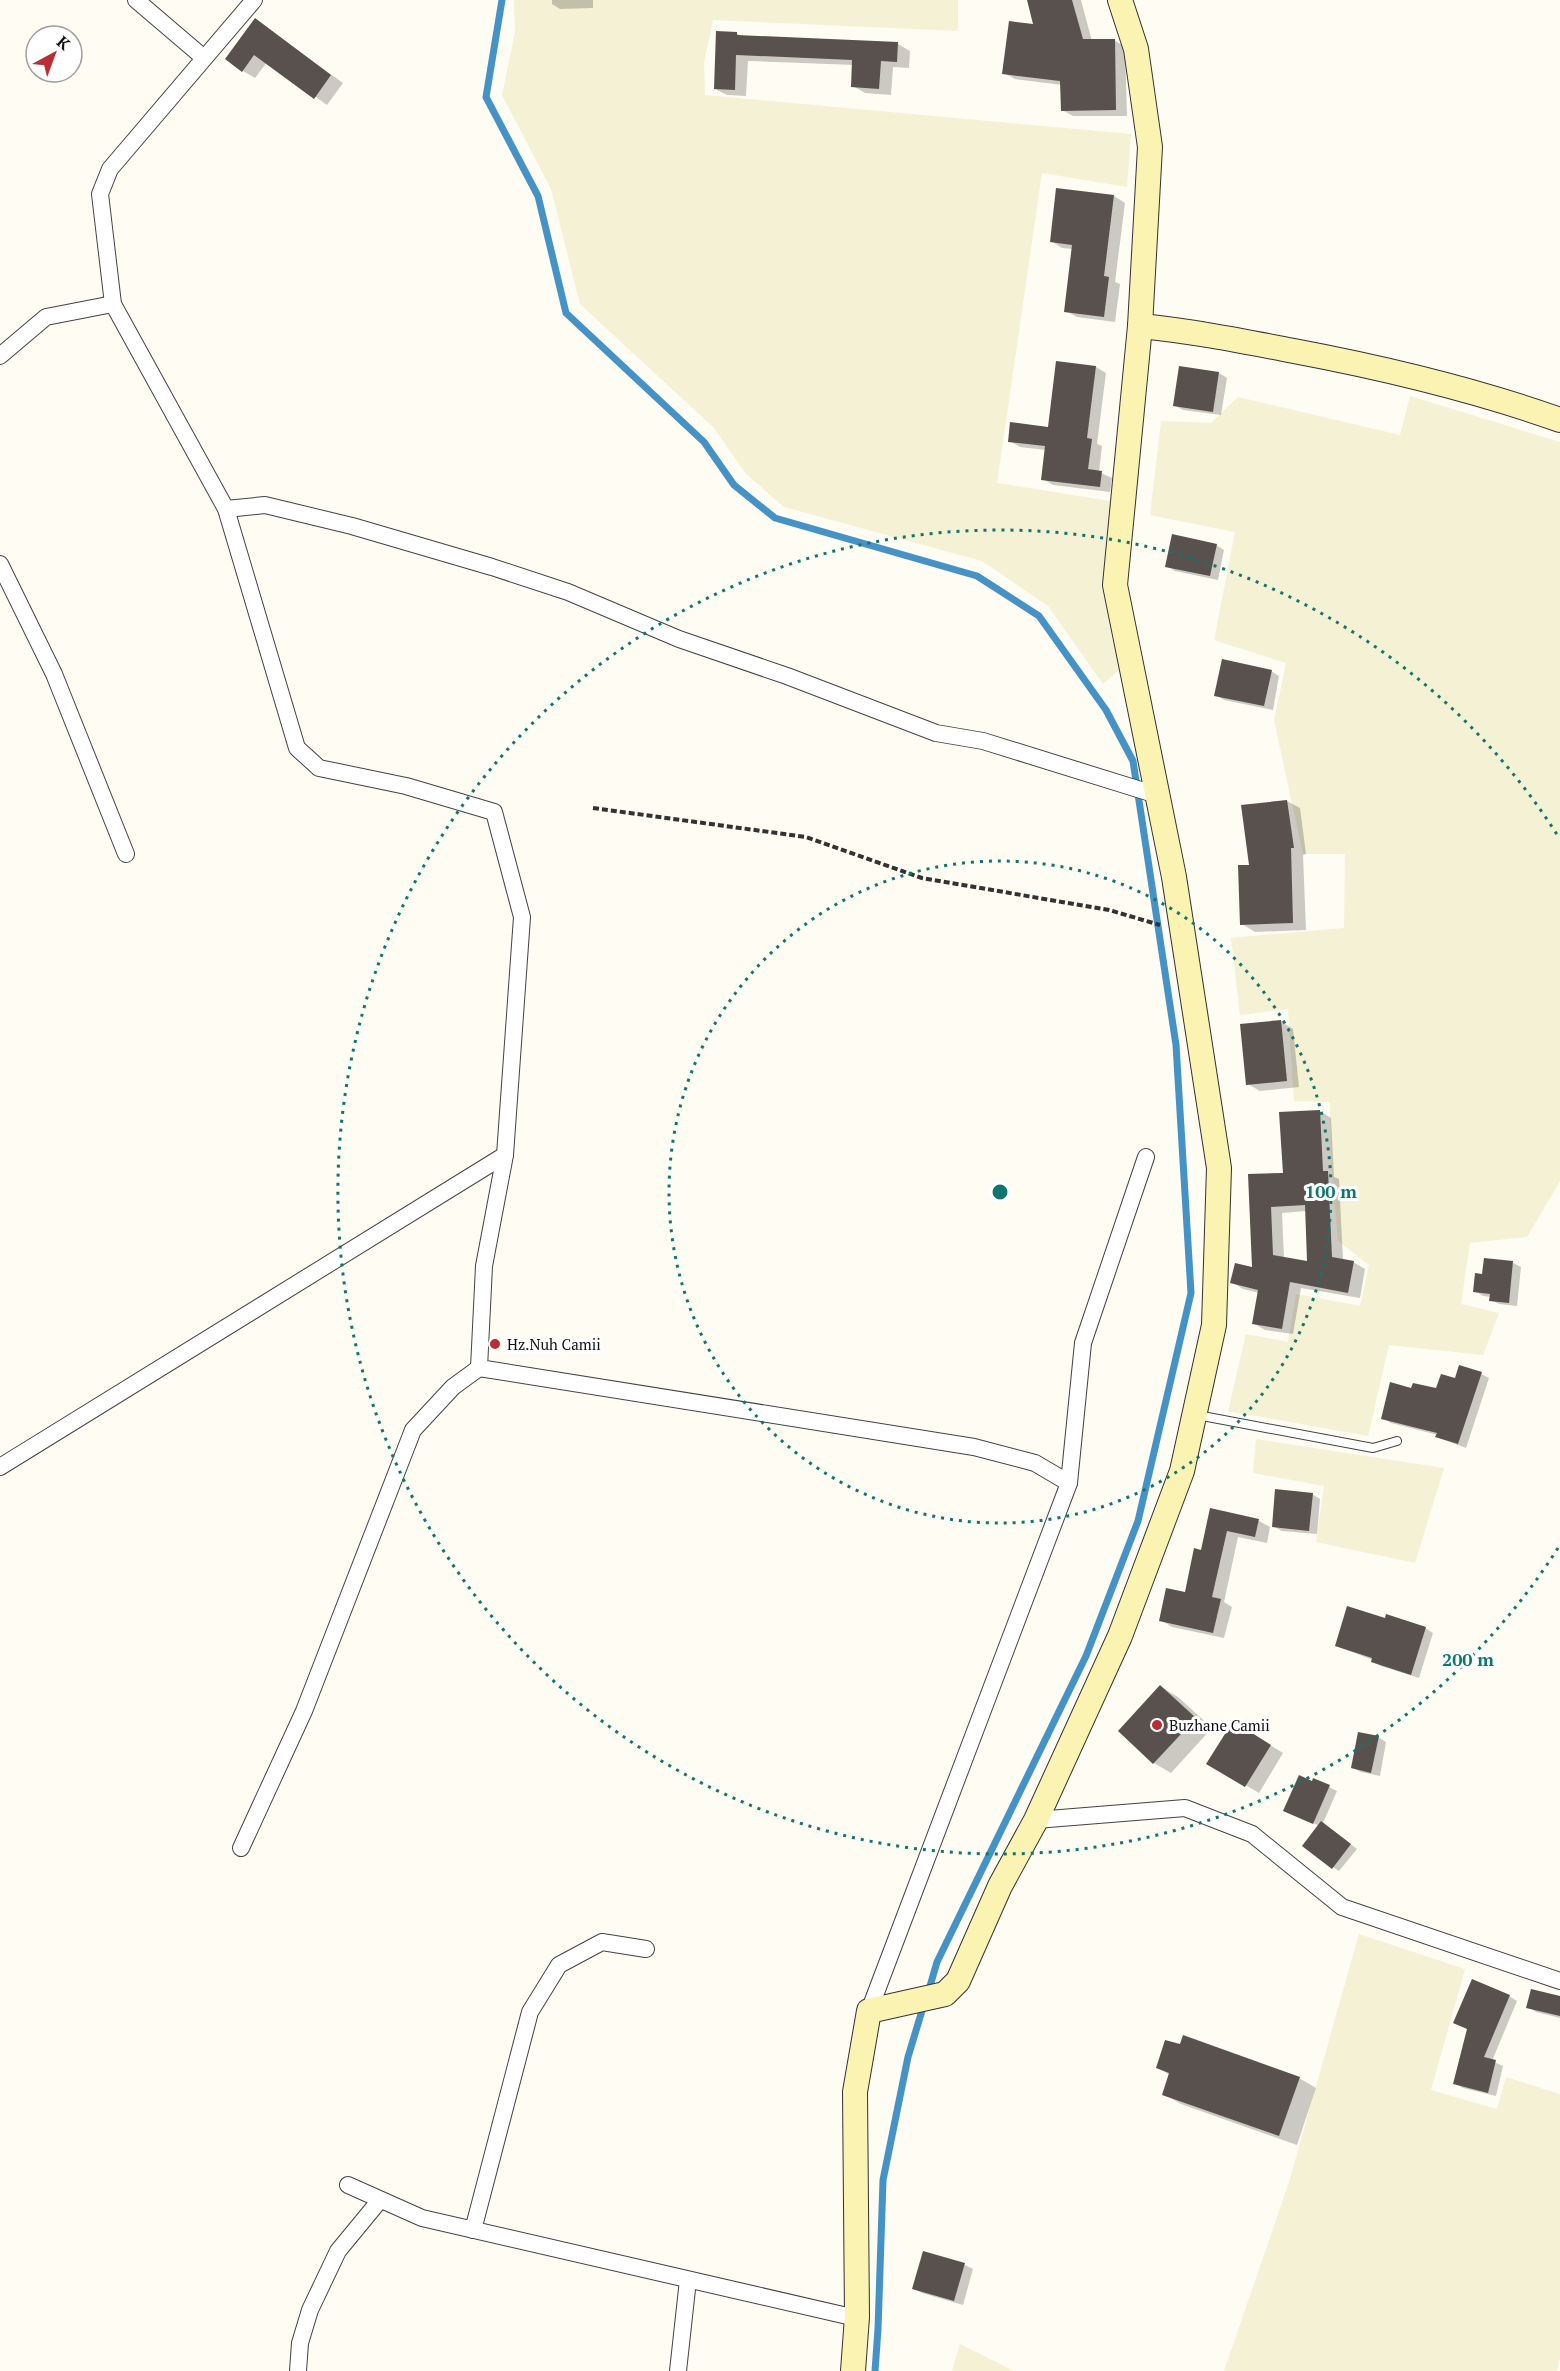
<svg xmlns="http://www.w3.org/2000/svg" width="1560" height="2371" viewBox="0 0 1560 2371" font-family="'PT Serif',serif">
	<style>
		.farmland { fill: #f4f1d4 }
		.shadow { fill: #0003; fill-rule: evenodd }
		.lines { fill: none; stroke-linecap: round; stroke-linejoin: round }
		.stream { stroke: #4592c6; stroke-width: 7 }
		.building { fill: #58514d; fill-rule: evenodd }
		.lane-casing { stroke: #434343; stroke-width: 10 }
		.street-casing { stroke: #434343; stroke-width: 18 }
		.secondary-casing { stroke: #323232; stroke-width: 26 }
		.path { stroke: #323232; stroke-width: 4; stroke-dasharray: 6 3; stroke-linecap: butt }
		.lane { stroke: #fff; stroke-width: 8 }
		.street { stroke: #fff; stroke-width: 16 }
		.secondary { stroke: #faf3b2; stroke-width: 24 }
		.ring { fill: none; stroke: #0f766e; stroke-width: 3; stroke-dasharray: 3 6 }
		.poi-dot { fill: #b92e34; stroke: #fff; stroke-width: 2 }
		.labels { text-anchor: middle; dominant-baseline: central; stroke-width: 6; stroke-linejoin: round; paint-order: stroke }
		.poi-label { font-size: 15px; fill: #101010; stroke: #fff; text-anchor: start }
		.centre { fill: #0f766e; stroke: #fff; stroke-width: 3 }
		.ring-label { font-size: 18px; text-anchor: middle; font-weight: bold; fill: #0f766e; stroke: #fff; stroke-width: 6; stroke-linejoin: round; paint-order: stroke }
	</style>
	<rect width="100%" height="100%" fill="#fefcf3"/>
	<g class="farmland">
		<polygon points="514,0 958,0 958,31 713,20 704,63 705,95 1131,134 1127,187 1042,173 997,483 1110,501 1104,585 1112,639 1121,668 1103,684 1048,606 982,561 784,507 746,474 714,428 580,304 551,189 502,95 515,32"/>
		<polygon points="1410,396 1560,442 1560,1181 1527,1237 1470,1243 1461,1304 1499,1313 1483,1355 1389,1345 1368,1436 1228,1411 1246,1334 1288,1342 1296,1294 1360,1306 1369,1265 1338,1241 1331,1164 1330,1102 1294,1101 1288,1009 1240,1015 1231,938 1344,928 1345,854 1303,854 1274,720 1286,663 1214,640 1235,532 1150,515 1161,421 1211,423 1238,397 1400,435"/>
		<polygon points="1256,1439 1444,1468 1415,1563 1316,1542 1324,1486 1253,1473"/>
		<polygon points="1359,1934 1465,1969 1431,2090 1497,2109 1506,2077 1560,2094 1560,2357 1557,2371 1224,2371 1289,2182"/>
		<polygon points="960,2344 1014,2371 952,2371"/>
	</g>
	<g class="shadow">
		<polygon points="552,0 593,0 593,8 560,9 552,4"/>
		<polygon points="1028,0 1081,0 1092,41 1114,40 1125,47 1127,116 1073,116 1062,110 1062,85 1015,79 1004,73 1035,25"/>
		<polygon points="256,20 343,83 327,105 267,62 255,78 243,71"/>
		<polygon points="736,33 743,37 898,44 910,51 909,68 893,67 891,95 865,93 853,86 854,65 748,61 746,96 727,95 715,89"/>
		<polygon points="1058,189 1114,196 1125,203 1115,282 1120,284 1115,322 1077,317 1066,311 1073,249 1062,248 1051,241"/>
		<polygon points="1096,367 1106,373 1097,444 1102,446 1099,472 1112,478 1110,492 1053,485 1043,479 1046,450 1020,447 1010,441 1049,429"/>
		<polygon points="1219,373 1227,378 1221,415 1183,410 1174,405"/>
		<polygon points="1216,545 1224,550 1218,580 1175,571 1167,566"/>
		<polygon points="1271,671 1279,676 1273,710 1224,700 1216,695"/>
		<polygon points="1287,801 1300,808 1306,854 1303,855 1306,930 1255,932 1242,924 1251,866"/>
		<polygon points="1280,1021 1293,1029 1299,1087 1260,1091 1248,1084"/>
		<path d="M1320,1111L1331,1118L1334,1177L1339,1179L1343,1260L1353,1262L1365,1269L1360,1298L1301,1288L1293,1334L1265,1330L1253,1323L1259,1293L1243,1289L1232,1282L1254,1269L1249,1176L1284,1174ZM1306,1211L1308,1262L1284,1258L1282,1213Z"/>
		<polygon points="1513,1263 1521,1267 1517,1306 1499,1304 1491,1300 1491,1297 1483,1296 1475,1291 1484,1276"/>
		<polygon points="1481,1374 1489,1378 1466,1448 1445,1440 1438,1435 1391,1423 1383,1418 1413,1389 1437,1390 1456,1380"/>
		<polygon points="1312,1494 1320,1499 1317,1534 1282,1531 1273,1526"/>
		<polygon points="1211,1510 1259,1521 1270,1527 1267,1543 1238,1537 1224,1602 1232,1607 1224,1638 1172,1627 1161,1620 1186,1593 1202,1551"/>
		<polygon points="1386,1620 1425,1628 1433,1633 1419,1678 1381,1666 1373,1662 1373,1660 1336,1646"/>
		<polygon points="1161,1687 1178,1697 1212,1728 1171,1773 1154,1763"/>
		<polygon points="1254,1735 1283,1753 1259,1793 1208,1763"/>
		<polygon points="1378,1737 1386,1742 1380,1776 1361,1772 1353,1768"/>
		<polygon points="1329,1787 1337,1791 1323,1823 1357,1849 1339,1871 1333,1867 1320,1826 1293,1815"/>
		<polygon points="1509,1996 1517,2001 1492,2061 1503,2066 1496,2096 1463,2088 1455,2083"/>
		<polygon points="1560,1998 1560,2018 1536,2012 1528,2007"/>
		<polygon points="1157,2067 1299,2078 1316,2088 1297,2145 1181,2104 1164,2094 1170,2075"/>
		<polygon points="924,2253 965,2265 973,2269 963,2305 922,2293 914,2289"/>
	</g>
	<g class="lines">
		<g class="stream">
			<polyline points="502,0 486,97 538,196 566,313 704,442 734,485 775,518 977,576 1039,616 1106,710 1133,761 1176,1045 1191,1293 1138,1521 1086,1656 937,1962 928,1993"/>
			<polyline points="875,2371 878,2329 883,2180 908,2057 924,2004"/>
		</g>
	</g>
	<g class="building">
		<polygon points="1027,0 1072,0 1083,39 1115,39 1116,110 1061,111 1060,81 1002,74 1009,21 1033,24"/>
		<polygon points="255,18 331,75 314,99 254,55 242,72 225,59"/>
		<polygon points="716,31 737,32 737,35 898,42 897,62 881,61 879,89 851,87 852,60 736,55 735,90 714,89"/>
		<polygon points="1056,188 1114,195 1104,276 1109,277 1104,317 1064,312 1072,245 1050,242"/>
		<polygon points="1056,361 1096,366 1087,438 1092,439 1088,469 1102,471 1100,487 1041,480 1045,446 1008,442 1010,422 1048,427"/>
		<polygon points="1179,366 1219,372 1213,412 1173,406"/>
		<polygon points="1172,534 1217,544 1210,576 1165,567"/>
		<polygon points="1222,659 1272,670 1264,706 1214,696"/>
		<polygon points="1287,800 1294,848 1291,848 1293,923 1240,925 1238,865 1249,865 1241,805"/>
		<polygon points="1281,1020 1287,1081 1246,1085 1240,1024"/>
		<path d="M1320,1110L1323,1171H1328L1332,1257L1354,1261L1348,1293L1290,1282L1282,1329L1252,1324L1258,1290L1230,1283L1235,1263L1252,1267L1248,1174L1283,1173L1279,1112ZM1305,1205L1307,1261L1273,1255L1271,1207Z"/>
		<polygon points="1484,1258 1513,1261 1509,1303 1489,1301 1490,1294 1473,1292 1475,1273 1482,1274"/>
		<polygon points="1459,1365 1482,1372 1458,1444 1435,1437 1437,1433 1381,1419 1390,1382 1411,1388 1413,1383 1436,1388 1441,1374 1455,1378"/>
		<polygon points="1275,1489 1313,1493 1309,1531 1272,1527"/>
		<polygon points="1210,1508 1259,1519 1255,1537 1227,1531 1212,1597 1221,1599 1213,1633 1159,1621 1166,1588 1185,1592 1194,1548 1201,1550"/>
		<polygon points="1347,1606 1385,1618 1386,1614 1426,1627 1411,1675 1371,1662 1372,1658 1335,1646"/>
		<polygon points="1160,1685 1196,1718 1153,1764 1118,1731"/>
		<polygon points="1230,1726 1238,1731 1241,1726 1271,1745 1245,1787 1206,1764"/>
		<polygon points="1358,1732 1379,1736 1371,1773 1351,1768"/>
		<polygon points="1299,1775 1312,1781 1313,1778 1330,1785 1313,1824 1283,1811"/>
		<polygon points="1321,1821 1351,1844 1332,1869 1302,1846"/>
		<polygon points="1472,1979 1510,1995 1484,2057 1496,2060 1488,2093 1453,2084 1467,2029 1453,2023"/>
		<polygon points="1531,1989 1560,1996 1560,2016 1526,2008"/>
		<polygon points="1183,2035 1300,2077 1279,2136 1162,2095 1169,2073 1156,2068 1165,2040 1180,2044"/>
		<polygon points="923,2251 965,2263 954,2301 912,2289"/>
	</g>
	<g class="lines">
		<g class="lane-casing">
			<polyline id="lane" points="1197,1415 1373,1448 1397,1441"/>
		</g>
		<g class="street-casing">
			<g id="street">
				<polyline points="136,0 204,58"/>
				<polyline points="254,0 110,169 100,194 113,304 226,509 297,748 319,768 406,786 494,812 522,917 505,1155 484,1266 479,1368 974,1447 1035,1463 1069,1483 869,2011"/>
				<polyline points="0,356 46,317 113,304"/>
				<polyline points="226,509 265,505 352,526 492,567 568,592 679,639 787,676 936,733 983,741 1157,795"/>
				<polyline points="0,564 54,674 126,854"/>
				<polyline points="0,1467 505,1155"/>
				<polyline points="1069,1483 1083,1343 1146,1157"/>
				<polyline points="1036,1820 1185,1808 1252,1834 1342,1907 1560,1981"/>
				<polyline points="241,1848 304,1711 413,1430 453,1387 479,1368"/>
				<polyline points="348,2185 422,2218 856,2318"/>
				<polyline points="473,2230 530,2012 559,1965 602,1942 646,1949"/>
				<polyline points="298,2371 300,2343 310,2310 338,2251 380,2200"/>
				<polyline points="678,2371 688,2280"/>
			</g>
		</g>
		<g class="secondary-casing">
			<g id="secondary">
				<path d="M1140,326C1192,331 1242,341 1294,351C1384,368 1473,389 1560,420"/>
				<polyline points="853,2371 857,2317 855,2092 869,2011 945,1994 958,1981 1000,1886 1036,1820 1120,1636 1182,1471 1214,1325 1219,1168 1174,877 1115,585 1140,326 1150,147 1136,49 1120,0"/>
			</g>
		</g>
		<polyline class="path" points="593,808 806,837 922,878 1109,910 1160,925"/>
		<use href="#lane" class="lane"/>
		<use href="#street" class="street"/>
		<use href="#secondary" class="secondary"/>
	</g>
	<g class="ring">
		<circle cx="1000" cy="1192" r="331"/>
		<path d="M1558 1548A662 662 0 1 1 1558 836"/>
	</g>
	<g class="poi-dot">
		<circle cx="495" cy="1344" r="6"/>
		<circle cx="1157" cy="1725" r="6"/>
	</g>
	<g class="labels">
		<g class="poi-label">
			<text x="507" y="1344">Hz.Nuh Camii</text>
			<text x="1169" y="1725">Buzhane Camii</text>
		</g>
	</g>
	<circle cx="1000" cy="1192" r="9" class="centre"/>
	<g class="ring-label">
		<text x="1331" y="1198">100 m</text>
		<text x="1468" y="1666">200 m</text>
	</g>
	<g transform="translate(54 54) rotate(41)"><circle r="28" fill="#ffffff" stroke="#9f9f9f" stroke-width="1.5"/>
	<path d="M0-4.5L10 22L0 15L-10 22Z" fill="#b92e34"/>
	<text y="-9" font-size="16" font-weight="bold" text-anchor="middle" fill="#101010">K</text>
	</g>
</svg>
